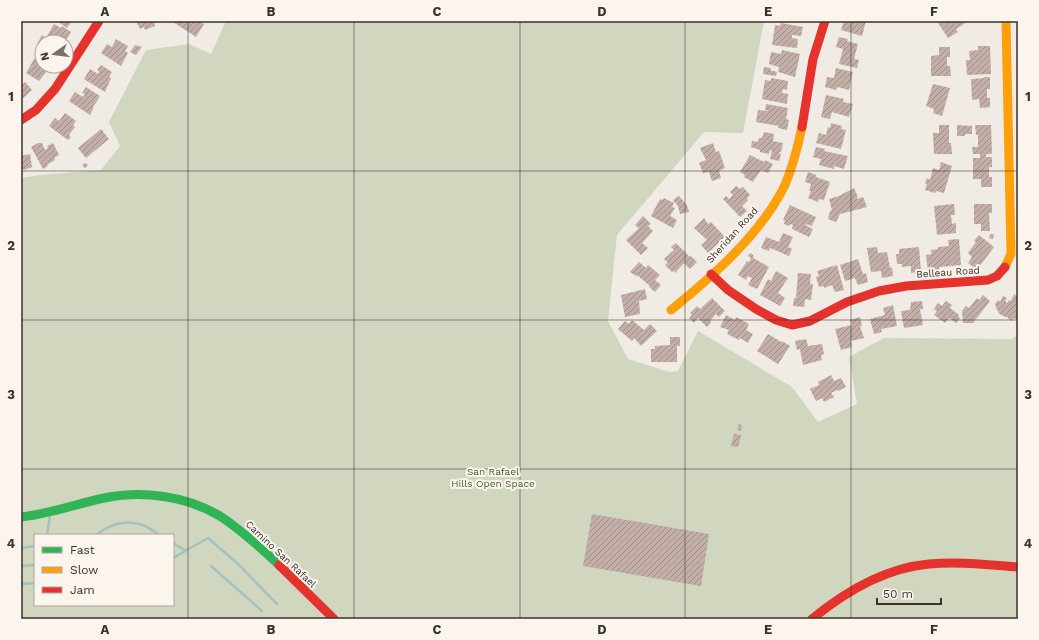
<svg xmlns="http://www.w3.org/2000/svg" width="1039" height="640" viewBox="0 0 1039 640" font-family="'Work Sans',sans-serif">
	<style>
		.green { fill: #d1d6bf; fill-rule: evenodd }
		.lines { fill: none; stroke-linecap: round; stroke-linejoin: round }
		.stream { stroke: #a1c2c1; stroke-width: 2.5 }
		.building { fill: url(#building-hatch) }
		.fast { stroke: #30b455; stroke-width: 9 }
		.slow { stroke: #ff9f0a; stroke-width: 9 }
		.jam { stroke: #e5322d; stroke-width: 9 }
		.grid { fill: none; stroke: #3b302b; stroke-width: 1; stroke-opacity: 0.55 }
		.labels { text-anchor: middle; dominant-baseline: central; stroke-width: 4; stroke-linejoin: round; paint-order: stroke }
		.street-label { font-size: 10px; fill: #3b302b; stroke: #fbf5ee }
		.park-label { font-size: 10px; fill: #4a5a2e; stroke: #fbf5ee }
		.neatline { fill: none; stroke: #3b302b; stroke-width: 1.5 }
		.grid-label { font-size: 13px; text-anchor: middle; font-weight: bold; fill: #3b302b }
	</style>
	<defs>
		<pattern id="building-hatch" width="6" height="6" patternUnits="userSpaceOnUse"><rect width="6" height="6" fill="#c3afa7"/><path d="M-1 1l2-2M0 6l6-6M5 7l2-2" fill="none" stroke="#a08f88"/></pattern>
	</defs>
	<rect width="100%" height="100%" fill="#f0ebe5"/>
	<path class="green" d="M226,21H764L743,133L704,132L617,235L608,321L628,359L669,372L678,371L698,331L792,387L818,422L857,404L849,357L884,338L1012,339L1018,335V619H21V178L40,175L101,170L120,146L109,122L146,50L189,44L211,54ZM35,535H173V605H35Z"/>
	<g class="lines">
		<g class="stream">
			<polyline points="47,535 50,516"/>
			<path d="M96,535C110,524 125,519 143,525C149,527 154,532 159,535"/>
			<polyline points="173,543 186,551"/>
			<polyline points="21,548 35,546"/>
			<polyline points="173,558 208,538 237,563 277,604"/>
			<polyline points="21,566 35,565"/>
			<polyline points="211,566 262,611"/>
			<polyline points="21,584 35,583"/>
		</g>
	</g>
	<g class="building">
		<polygon points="57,21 72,21 67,28"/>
		<polygon points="136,21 154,21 155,26 145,30 144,27 140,29"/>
		<polygon points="174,21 199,21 204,24 196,37 173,22"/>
		<polygon points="844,21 851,23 852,21 866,21 862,36 841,30"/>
		<polygon points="940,21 969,21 956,29 958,32 948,38 938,23"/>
		<polygon points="781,23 803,27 801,36 792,35 792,38 798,39 797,48 772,45 775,25 780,26"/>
		<polygon points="54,24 61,28 62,26 71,32 65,42 42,42 42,48 37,44 42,35 46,38"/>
		<polygon points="839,37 848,39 847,41 858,44 854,59 859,60 857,68 839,64 843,49 836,47"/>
		<polygon points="116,39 128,46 125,51 128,53 121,66 101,53 107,44 112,47"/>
		<polygon points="135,45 142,47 136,55 130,52"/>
		<polygon points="978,46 990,46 991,74 967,75 966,60 970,60 969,51 978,50"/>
		<polygon points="939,47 950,47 950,57 947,57 947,66 950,66 951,76 931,76 931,56 939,55"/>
		<polygon points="782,50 800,54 795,77 778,72 779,67 769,64 771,52 781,54"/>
		<polygon points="37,54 42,57 42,66 51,66 39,81 26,73"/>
		<polygon points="101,65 112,72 109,77 111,78 105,92 84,79 90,69 98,74 99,71 97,70"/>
		<polygon points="764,67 771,68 770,70 777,72 776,76 763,74"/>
		<polygon points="836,68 853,72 849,90 837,87 836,90 825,87 827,77 834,78"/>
		<polygon points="984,77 989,77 990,78 990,89 987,89 987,98 990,98 990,107 980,108 979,99 972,100 971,79 985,78"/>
		<polygon points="771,78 788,81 787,90 783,89 782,93 788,94 787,104 762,99 765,80 771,81"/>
		<polygon points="21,82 23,84 25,82 32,90 21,100"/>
		<polygon points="933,84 950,88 942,116 933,113 934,109 926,106"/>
		<polygon points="86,87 100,96 93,107 94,107 90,115 69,101 75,92 83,97 85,94 82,93"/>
		<polygon points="826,95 844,99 843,102 853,104 849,117 832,112 830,119 821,117"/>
		<polygon points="766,104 788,108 786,119 789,120 787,130 778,128 779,126 756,122 758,110 767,111 768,110 765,110"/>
		<polygon points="65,113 76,121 73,125 75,127 69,135 71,137 68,140 49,126 55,118 59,121"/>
		<polygon points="831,123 842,126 841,129 846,130 841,149 816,143 819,133 826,135 828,127 830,128"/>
		<polygon points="939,125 949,125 949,143 951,143 952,154 934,154 933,133 939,133"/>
		<polygon points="957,125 972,126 972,134 965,134 965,136 957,136"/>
		<polygon points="975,125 991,125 992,154 986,154 986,157 992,157 992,167 989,167 989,177 992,177 992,187 981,187 981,179 973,179 973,158 980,158 980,154 973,154 972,147 978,147 978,135 976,135"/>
		<polygon points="101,129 109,139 86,158 78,148"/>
		<polygon points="764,132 774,134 773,141 783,143 781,152 780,152 779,154 781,154 779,161 770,159 772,151 770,150 769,154 760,152 760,150 751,147 752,141 758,142 759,138 762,138"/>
		<polygon points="38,143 42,143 45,150 48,148 47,146 53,143 59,155 54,158 55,160 47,165 48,166 43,169 31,147"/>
		<polygon points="713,143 716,152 719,151 725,168 719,171 721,178 712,181 709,172 703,173 699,163 706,160 700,148"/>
		<polygon points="816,147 825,149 824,151 848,156 844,169 834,166 834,169 819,165 821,159 813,157"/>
		<polygon points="30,154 32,167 24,170 23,169 21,169 21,156"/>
		<polygon points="750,155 764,162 765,160 773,164 768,173 761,170 753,182 744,177 745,175 740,172"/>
		<polygon points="941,162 952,166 944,193 936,191 935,193 925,190 927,184 925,183 927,178 930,180 933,168 939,170"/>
		<polygon points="85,163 88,165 85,168 82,165"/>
		<polygon points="808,172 816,175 816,177 830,182 824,200 819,199 818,202 808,198 811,191 809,191 811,184 805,182"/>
		<polygon points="736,186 740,189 743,187 750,195 747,198 748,200 742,206 747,211 740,217 723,199 726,196 729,199 733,195 730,192"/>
		<polygon points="854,188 858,197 857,197 857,199 863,197 867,207 840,214 836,222 828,219 830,211 832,210 829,199 839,196"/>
		<polygon points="679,196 687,205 689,212 680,214 678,206 673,200"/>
		<polygon points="664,198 674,203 672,207 675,208 670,216 677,220 673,228 651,216 660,199 662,200"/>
		<polygon points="954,204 955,215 951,215 952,224 956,223 956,233 937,235 934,206"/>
		<polygon points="974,204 992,204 992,213 989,213 990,231 981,231 981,224 974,224"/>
		<polygon points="790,205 816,217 812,226 806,224 805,225 813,229 809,237 792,229 793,225 790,224 789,226 784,224 785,221 783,220"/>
		<polygon points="643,216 651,224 648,226 653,231 642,243 648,248 641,255 626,240 639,228 635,225"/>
		<polygon points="704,218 708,224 711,222 725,237 708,253 701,245 707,240 694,228"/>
		<polygon points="783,233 793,237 788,247 792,249 789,256 770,248 769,251 761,248 766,237 779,242"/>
		<polygon points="990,234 994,234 993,239 989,238"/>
		<polygon points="979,235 994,247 977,270 968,263 972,257 968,253 976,242 974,241"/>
		<polygon points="959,239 961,265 939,267 939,270 928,271 926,255 932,254 931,250 938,249 938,247 949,246 948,240"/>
		<polygon points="676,243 690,257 691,256 697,262 690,269 684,263 675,273 674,271 672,272 665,265 668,263 664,259 674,250 671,247"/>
		<polygon points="877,247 878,253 887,252 890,268 892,267 893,276 882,278 881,271 871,272 867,248"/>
		<polygon points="919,247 921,272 911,273 911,266 902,267 902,264 897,264 896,254 899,254 899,249"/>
		<polygon points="750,253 754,256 753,258 769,267 757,289 748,285 752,278 748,276 746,280 738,275 747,261 749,262 751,258 748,256"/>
		<polygon points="858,259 863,274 866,273 868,282 858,285 855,278 845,281 840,265"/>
		<polygon points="639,262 646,268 648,265 660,275 655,280 661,285 655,292 649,287 650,286 637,275 636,276 630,272"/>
		<polygon points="837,265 844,290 835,292 832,285 824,288 824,286 819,287 816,277 819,276 817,271"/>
		<polygon points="776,271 788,278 778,293 785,298 780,306 760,295 768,279 771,281"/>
		<polygon points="798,273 811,274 810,284 813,284 811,300 805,299 804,307 793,306 794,298 796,298"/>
		<polygon points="645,289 647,299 639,301 640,314 625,317 621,295"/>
		<polygon points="1014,294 1018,297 1018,310 1017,312 1018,313 1018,321 1014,318 1011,321 1007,317 1005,317 998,313 999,312 997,310 995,304 998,300 1000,302 1003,296 1007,298 1005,301 1007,303 1009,300 1011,301"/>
		<polygon points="983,295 990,301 973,323 963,323 962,311 966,306 969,308 977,298 979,300"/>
		<polygon points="712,298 725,311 719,317 716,314 710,321 711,322 707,327 698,318 694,323 689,318 692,315 690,313 697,306 700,309"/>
		<polygon points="922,301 923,309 920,309 923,325 904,328 901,311 910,310 911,302"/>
		<polygon points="946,301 952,305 950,308 959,315 958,316 960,318 956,323 949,318 945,323 934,315 937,311 934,309 938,303 942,306"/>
		<polygon points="893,305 897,326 881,329 882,332 874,334 870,319 885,315 883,308"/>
		<polygon points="726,315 735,320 736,317 749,324 746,330 753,334 748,343 740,338 739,340 727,334 729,330 720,327"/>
		<polygon points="860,317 862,326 860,326 864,338 851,341 852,347 841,350 835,329 852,325 850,320"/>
		<polygon points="632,320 644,330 650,324 657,331 641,346 634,338 632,341 618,329 625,321 629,324"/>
		<polygon points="768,334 781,342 782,341 790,346 778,364 757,351"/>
		<polygon points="670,337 680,337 680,346 677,346 677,362 651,362 651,349 655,349 655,346 670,345"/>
		<polygon points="806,339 808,346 822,344 824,354 821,355 822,360 803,365 800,349 797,350 795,341"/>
		<polygon points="831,375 834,381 841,378 846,387 838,391 837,390 831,393 834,397 824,402 822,398 816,401 810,389 819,385 818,382"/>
		<polygon points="739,424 742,425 741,431 737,430"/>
		<polygon points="734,434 741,435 738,447 731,446"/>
		<polygon points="592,514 709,534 701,586 583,566"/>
	</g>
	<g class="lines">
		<path class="fast" d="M21,517C50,514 76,504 104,498C142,490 186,496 220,516C241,530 260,547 279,565"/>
		<g class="slow">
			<polyline points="1005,267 1011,254 1006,21"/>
			<path d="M671,310C713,276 761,234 785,185C793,166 798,146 802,127"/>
		</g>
		<g class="jam">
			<polyline points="21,120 36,110 55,89 99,21"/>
			<polyline points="802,127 813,59 825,21"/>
			<polyline points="711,274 728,290 756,309 776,320 792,325 810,321 847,302 879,291 906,286 988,280 997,276 1005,267"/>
			<polyline points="279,565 334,619"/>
			<path d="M812,619C846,591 885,568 929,564C959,561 989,565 1018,567"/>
		</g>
	</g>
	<path class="grid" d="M188,21V619M354,21V619M520,21V619M685,21V619M851,21V619M21,171H1018M21,320H1018M21,469H1018"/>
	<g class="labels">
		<g class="street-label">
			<text transform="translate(732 235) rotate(-48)">Sheridan Road</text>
			<text transform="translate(948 272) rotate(-4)">Belleau Road</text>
			<text transform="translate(281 554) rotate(43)">Camino San Rafael</text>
		</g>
		<g class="park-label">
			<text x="493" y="471">San Rafael<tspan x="493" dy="12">Hills Open Space</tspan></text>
		</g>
	</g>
	<rect width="1039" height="640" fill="none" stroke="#fbf5ee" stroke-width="44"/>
	<rect x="34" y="534" width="140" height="72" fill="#fbf5ee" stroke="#aea6a0"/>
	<rect x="42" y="547" width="20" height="6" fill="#30b455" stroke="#aea6a0"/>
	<text x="70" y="554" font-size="12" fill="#3b302b">Fast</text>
	<rect x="42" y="567" width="20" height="6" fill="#ff9f0a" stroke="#aea6a0"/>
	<text x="70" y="574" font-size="12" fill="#3b302b">Slow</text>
	<rect x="42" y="587" width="20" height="6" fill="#e5322d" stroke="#aea6a0"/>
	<text x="70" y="594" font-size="12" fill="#3b302b">Jam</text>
	<g transform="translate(54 54) rotate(256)"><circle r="19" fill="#fbf5ee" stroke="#aea6a0"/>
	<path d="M0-3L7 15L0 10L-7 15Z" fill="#7a716c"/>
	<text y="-6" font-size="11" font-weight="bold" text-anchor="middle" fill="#3b302b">N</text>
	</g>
	<path d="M877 598v6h64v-6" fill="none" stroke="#3b302b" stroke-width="2"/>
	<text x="883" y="598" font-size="12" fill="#3b302b" stroke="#fbf5ee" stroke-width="3" paint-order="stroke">50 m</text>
	<rect x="22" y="22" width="995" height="596" class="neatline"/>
	<g class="grid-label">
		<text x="105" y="16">A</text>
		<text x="271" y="16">B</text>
		<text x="437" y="16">C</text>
		<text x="602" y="16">D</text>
		<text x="768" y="16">E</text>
		<text x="934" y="16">F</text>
		<text x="11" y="101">1</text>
		<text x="1028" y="101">1</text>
		<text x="11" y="250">2</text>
		<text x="1028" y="250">2</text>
		<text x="11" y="399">3</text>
		<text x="1028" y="399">3</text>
		<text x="11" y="548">4</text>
		<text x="1028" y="548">4</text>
		<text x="105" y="634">A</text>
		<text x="271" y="634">B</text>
		<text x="437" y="634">C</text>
		<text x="602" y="634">D</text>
		<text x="768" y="634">E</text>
		<text x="934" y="634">F</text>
	</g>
</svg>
